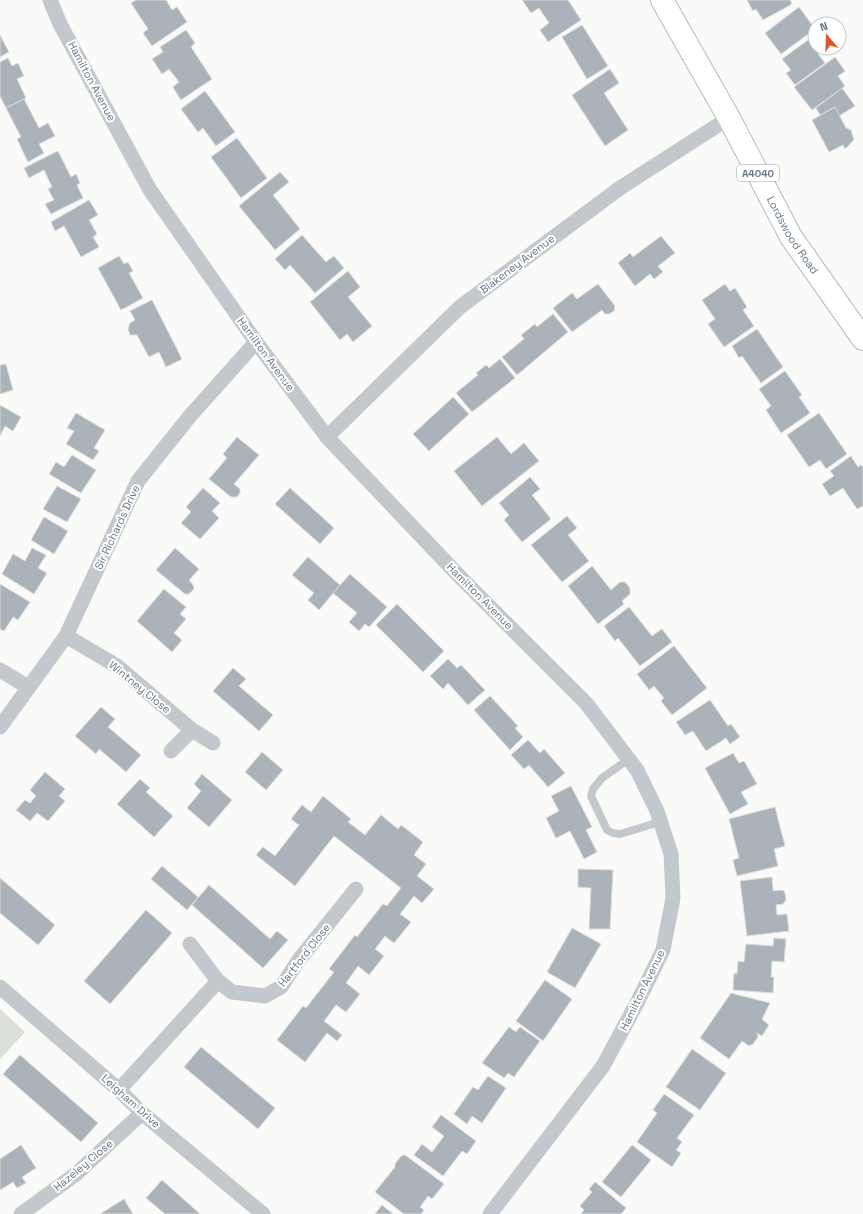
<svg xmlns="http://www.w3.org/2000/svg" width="863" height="1214" viewBox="0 0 863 1214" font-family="'Space Grotesk',sans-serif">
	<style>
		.green { fill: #dadfd7 }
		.building { fill: #aab3b9; stroke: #dcdcda }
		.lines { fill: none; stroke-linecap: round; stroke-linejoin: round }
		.primary-casing { stroke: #b5babe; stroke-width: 24 }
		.service { stroke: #c3c8cc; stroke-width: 8 }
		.minor { stroke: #c3c8cc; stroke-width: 15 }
		.primary { stroke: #fff; stroke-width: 22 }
		.labels { text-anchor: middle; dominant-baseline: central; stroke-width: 4; stroke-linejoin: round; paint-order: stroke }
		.shield { fill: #fff; stroke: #939fa8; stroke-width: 1 }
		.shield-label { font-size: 10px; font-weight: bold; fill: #657683 }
		.street-label { font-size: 11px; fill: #657683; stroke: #fff }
	</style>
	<rect width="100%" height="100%" fill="#fafaf8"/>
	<polygon class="green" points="0,1009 25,1032 0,1059"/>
	<g class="building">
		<polygon points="136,0 166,0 172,10 177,7 187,22 152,46 143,33 148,29 131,3"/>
		<polygon points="522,0 568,0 581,20 548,42 540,30 549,23 539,8 531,13"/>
		<polygon points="747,0 790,0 792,4 763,20 756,9 753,11"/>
		<polygon points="799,7 815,29 781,54 765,33"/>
		<polygon points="582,25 608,66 587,79 562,37"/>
		<polygon points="186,30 195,43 191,47 212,79 181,100 173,87 179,82 169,69 162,74 152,59 163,52 160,47"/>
		<polygon points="0,35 9,52 0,57"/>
		<polygon points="815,35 815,48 825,48 818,54 825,63 795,85 786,73 791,70 782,59"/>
		<polygon points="835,57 845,71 838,76 845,86 812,110 794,87"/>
		<polygon points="8,58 12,66 18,63 24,76 17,79 26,98 6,108 0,96 0,62"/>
		<polygon points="610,69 619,83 604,93 628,130 605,146 572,95"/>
		<polygon points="842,88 855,106 839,116 835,107 820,115 816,108"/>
		<polygon points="205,91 235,132 216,146 203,128 198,132 181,109"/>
		<polygon points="24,99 39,128 48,123 55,136 39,144 44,153 28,162 17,139 21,137 6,108"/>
		<polygon points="835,107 846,128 851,130 854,140 845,149 843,145 829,152 812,120"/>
		<polygon points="237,138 267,178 241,198 211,157"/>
		<polygon points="58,151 71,177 76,174 80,183 77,185 83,198 51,214 45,204 54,200 48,189 52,187 44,170 29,178 24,168"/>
		<polygon points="280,172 289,182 273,195 300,229 275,250 239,206"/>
		<polygon points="89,200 98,215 89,220 97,234 93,237 99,247 81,257 64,226 55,231 51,222"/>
		<polygon points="302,235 326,262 334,256 344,268 315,293 290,265 285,270 275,259"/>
		<polygon points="661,236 675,253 658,266 663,272 654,279 650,274 635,286 618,263 630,253 633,257"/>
		<polygon points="119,256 124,264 128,262 133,271 129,273 143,298 121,310 98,268"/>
		<polygon points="348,271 360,287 348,297 372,326 353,342 347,334 340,340 310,302"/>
		<polygon points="598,284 615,306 614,311 609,314 605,314 602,310 572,332 553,308 572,293 577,299"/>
		<polygon points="725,284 730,291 735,288 747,307 743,310 754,326 724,347 708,324 715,319 702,300"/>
		<polygon points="152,300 182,359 166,367 159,352 149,357 137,335 130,335 128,329 130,323 135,320 130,311"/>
		<polygon points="553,314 568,332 517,375 502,357 524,339 521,335 535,324 537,327"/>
		<polygon points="757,329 783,367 761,383 742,356 739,358 732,346"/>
		<polygon points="500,359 515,378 472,412 456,393 478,375 476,373 486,365 489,368"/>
		<polygon points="6,364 13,390 0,394 0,365"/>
		<polygon points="785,371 802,395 799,397 810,413 781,433 766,410 771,406 759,389"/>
		<polygon points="453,397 469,414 429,451 413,434"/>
		<polygon points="0,405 21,417 13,431 5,426 0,436"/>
		<polygon points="76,413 105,430 94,448 99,451 93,460 66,444 74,431 67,428"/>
		<polygon points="819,413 847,454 826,469 820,460 809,467 787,435"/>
		<polygon points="237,437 259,455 234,484 240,489 240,493 237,497 231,497 209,479 227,458 223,454"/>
		<polygon points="497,437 511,454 524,443 539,461 482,506 454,471"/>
		<polygon points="72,455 96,470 81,493 49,474 56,462 64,467"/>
		<polygon points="851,456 858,467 861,465 863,467 863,506 857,509 843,488 830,496 822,484 834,476 830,471"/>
		<polygon points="530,477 540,489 532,495 551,519 522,542 504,520 509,515 499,503"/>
		<polygon points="57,486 81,499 67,522 43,509"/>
		<polygon points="203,488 220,503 212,511 219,518 200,539 181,523 191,512 186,507"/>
		<polygon points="290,488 334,528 320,544 275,504"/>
		<polygon points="567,516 577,528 568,535 589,561 562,582 531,545"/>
		<polygon points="44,517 68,531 54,554 31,540"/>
		<polygon points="32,548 46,555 38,568 47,573 34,594 2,574 13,554 25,561"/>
		<polygon points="175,548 199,569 189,580 193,585 194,589 189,594 185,594 156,570"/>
		<polygon points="308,557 340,585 319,610 308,600 314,593 292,575"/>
		<polygon points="592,566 611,590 620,582 625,582 630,588 630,594 622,601 624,604 598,624 568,586"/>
		<polygon points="350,574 387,607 369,627 365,624 359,631 349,622 357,613 333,593"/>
		<polygon points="0,584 30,602 18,620 13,617 4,631 0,629"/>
		<polygon points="164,589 186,607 180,614 186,619 174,633 182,640 172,652 137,621"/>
		<polygon points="397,604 444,651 423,672 376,625"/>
		<polygon points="629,607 652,636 662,629 672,642 640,666 618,638 615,641 604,626"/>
		<polygon points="674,646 707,688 672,715 661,701 664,698 654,686 649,690 637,674"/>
		<polygon points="448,659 457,668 461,665 485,690 468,705 448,683 443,689 430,676"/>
		<polygon points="233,668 246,679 239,686 273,715 259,731 213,691"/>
		<polygon points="490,696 518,726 515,728 523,737 510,750 474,710"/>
		<polygon points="710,700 728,726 731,724 740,737 730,744 726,738 706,751 693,731 685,735 676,722"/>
		<polygon points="101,707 115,719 108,727 141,755 126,772 99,749 96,754 75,736"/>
		<polygon points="528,740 540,753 544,749 565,773 548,787 529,765 524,769 511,755"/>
		<polygon points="262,752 283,770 266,790 245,772"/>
		<polygon points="733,753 739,763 744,761 757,784 741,792 748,804 730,814 705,768"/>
		<polygon points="45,772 65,789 59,796 65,801 48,821 37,813 30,821 16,810 25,800 30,803 36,796 30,790"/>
		<polygon points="202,774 232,800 209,827 187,808 201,791 194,784"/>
		<polygon points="140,779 150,788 146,792 173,816 154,837 117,804"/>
		<polygon points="571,786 592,827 586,830 597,852 584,859 570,831 556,838 546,818 559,811 551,796"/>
		<polygon points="323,796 351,819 348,822 365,835 381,815 398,829 401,825 423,842 414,855 426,864 417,876 434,889 422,903 414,896 400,914 411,922 394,943 385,936 375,949 384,956 369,975 358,966 346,983 360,994 346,1012 336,1005 324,1021 342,1035 337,1041 327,1033 305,1062 277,1040 303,1006 306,1008 334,972 329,969 355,935 357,937 383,904 387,906 401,888 334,836 295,886 256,855 263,847 275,856 299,825 291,819 302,805 311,812"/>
		<polygon points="775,807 785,846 774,849 778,866 737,876 733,860 739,858 729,819"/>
		<polygon points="162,866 198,897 187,910 151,879"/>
		<polygon points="578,869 613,870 610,929 589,929 591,888 578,887"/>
		<polygon points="772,877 773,891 783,890 785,893 786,900 783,904 776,905 777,915 787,914 789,931 747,936 740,881"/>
		<polygon points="0,878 55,925 38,945 0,913"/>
		<polygon points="209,885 270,939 277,931 288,940 263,968 192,905"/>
		<polygon points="146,910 172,933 110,1004 84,981"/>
		<polygon points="572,928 601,944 575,988 547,972"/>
		<polygon points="774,938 786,939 784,962 772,961 771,977 774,977 773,993 733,990 734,973 737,974 738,961 744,962 746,944 773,946"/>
		<polygon points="545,980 572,999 543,1041 516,1021"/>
		<polygon points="731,993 770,1003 762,1019 769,1025 762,1036 757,1033 758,1037 753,1044 749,1046 742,1041 729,1059 700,1038"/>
		<polygon points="509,1027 516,1032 520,1027 540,1041 514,1077 508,1073 504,1078 482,1063"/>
		<polygon points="201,1047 275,1108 258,1129 184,1067"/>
		<polygon points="692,1049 726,1073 700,1110 666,1087"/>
		<polygon points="20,1055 98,1123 81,1142 3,1074"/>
		<polygon points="488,1076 506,1088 482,1123 472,1116 467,1124 454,1114 473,1087 478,1090"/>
		<polygon points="664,1094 694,1115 677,1138 682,1142 676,1150 681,1153 672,1167 637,1142 657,1113 653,1110"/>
		<polygon points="441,1115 476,1141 467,1154 462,1151 443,1176 414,1155 422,1144 432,1152 444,1136 432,1127"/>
		<polygon points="21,1145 36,1168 22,1177 26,1183 17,1188 13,1182 0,1190 0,1159"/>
		<polygon points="632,1145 651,1160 621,1197 602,1182"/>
		<polygon points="405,1155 444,1184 432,1199 428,1196 420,1207 424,1210 421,1214 404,1214 375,1192 395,1167 395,1164 401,1156"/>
		<polygon points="162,1180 200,1214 165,1214 146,1198"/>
		<polygon points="595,1182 626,1208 621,1214 581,1214 584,1210 580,1206 592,1192 589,1189"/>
		<polygon points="124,1199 133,1214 100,1214"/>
		<polygon points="382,1205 393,1214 375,1214"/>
	</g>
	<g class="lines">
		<g class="primary-casing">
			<g id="primary">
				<path id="s1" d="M662,0L729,118L791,237L863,339"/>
			</g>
		</g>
		<polyline class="service" points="629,759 602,778 593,789 591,796 607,830 613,833 620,834 660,822"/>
		<g class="minor">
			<polyline points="50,0 60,24 150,190 256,342 327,437 462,579 586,703 637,770 657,811 671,854 673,898 663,950 637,1003 603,1066 490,1214"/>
			<polyline points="327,437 460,307 620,188 729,118"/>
			<polyline points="66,636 117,666 192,730 213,743"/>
			<polyline points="0,670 28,687"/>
			<polyline points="0,727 66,636 138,481 190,416 256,342"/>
			<polyline points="171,751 192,730"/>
			<polyline points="190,944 218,981 232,992 265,996 281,987 298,961 356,889"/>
			<polyline points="0,987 119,1090 142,1113 263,1214"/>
			<polyline points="119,1090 218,981"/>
			<polyline points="21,1214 76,1174 142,1113"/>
		</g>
		<use href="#primary" class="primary"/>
	</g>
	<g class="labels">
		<rect class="shield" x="737" y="165" width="42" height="16" rx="3"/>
		<g class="shield-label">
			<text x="758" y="173">A4040</text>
		</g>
		<g class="street-label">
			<text transform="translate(92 81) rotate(62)">Hamilton Avenue</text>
			<text stroke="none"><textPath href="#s1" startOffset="269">Lordswood Road</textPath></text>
			<text transform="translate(517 264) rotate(-37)">Blakeney Avenue</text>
			<text transform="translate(266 354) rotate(54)">Hamilton Avenue</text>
			<text transform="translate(117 527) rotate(-65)">Sir Richards Drive</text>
			<text transform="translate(480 596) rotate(45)">Hamilton Avenue</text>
			<text transform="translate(140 687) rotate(39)">Wintney Close</text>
			<text transform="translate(304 955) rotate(-52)">Hartford Close</text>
			<text transform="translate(642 990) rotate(-64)">Hamilton Avenue</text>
			<text transform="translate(131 1101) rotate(42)">Leigham Drive</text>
			<text transform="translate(83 1165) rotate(-40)">Hazeley Close</text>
		</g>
	</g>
	<g transform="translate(827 36) rotate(341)"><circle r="19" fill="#ffffff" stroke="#c1c8cd"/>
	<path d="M0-3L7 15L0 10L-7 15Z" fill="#e4572e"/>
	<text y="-6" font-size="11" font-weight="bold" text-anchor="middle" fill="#657683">N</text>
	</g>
</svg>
